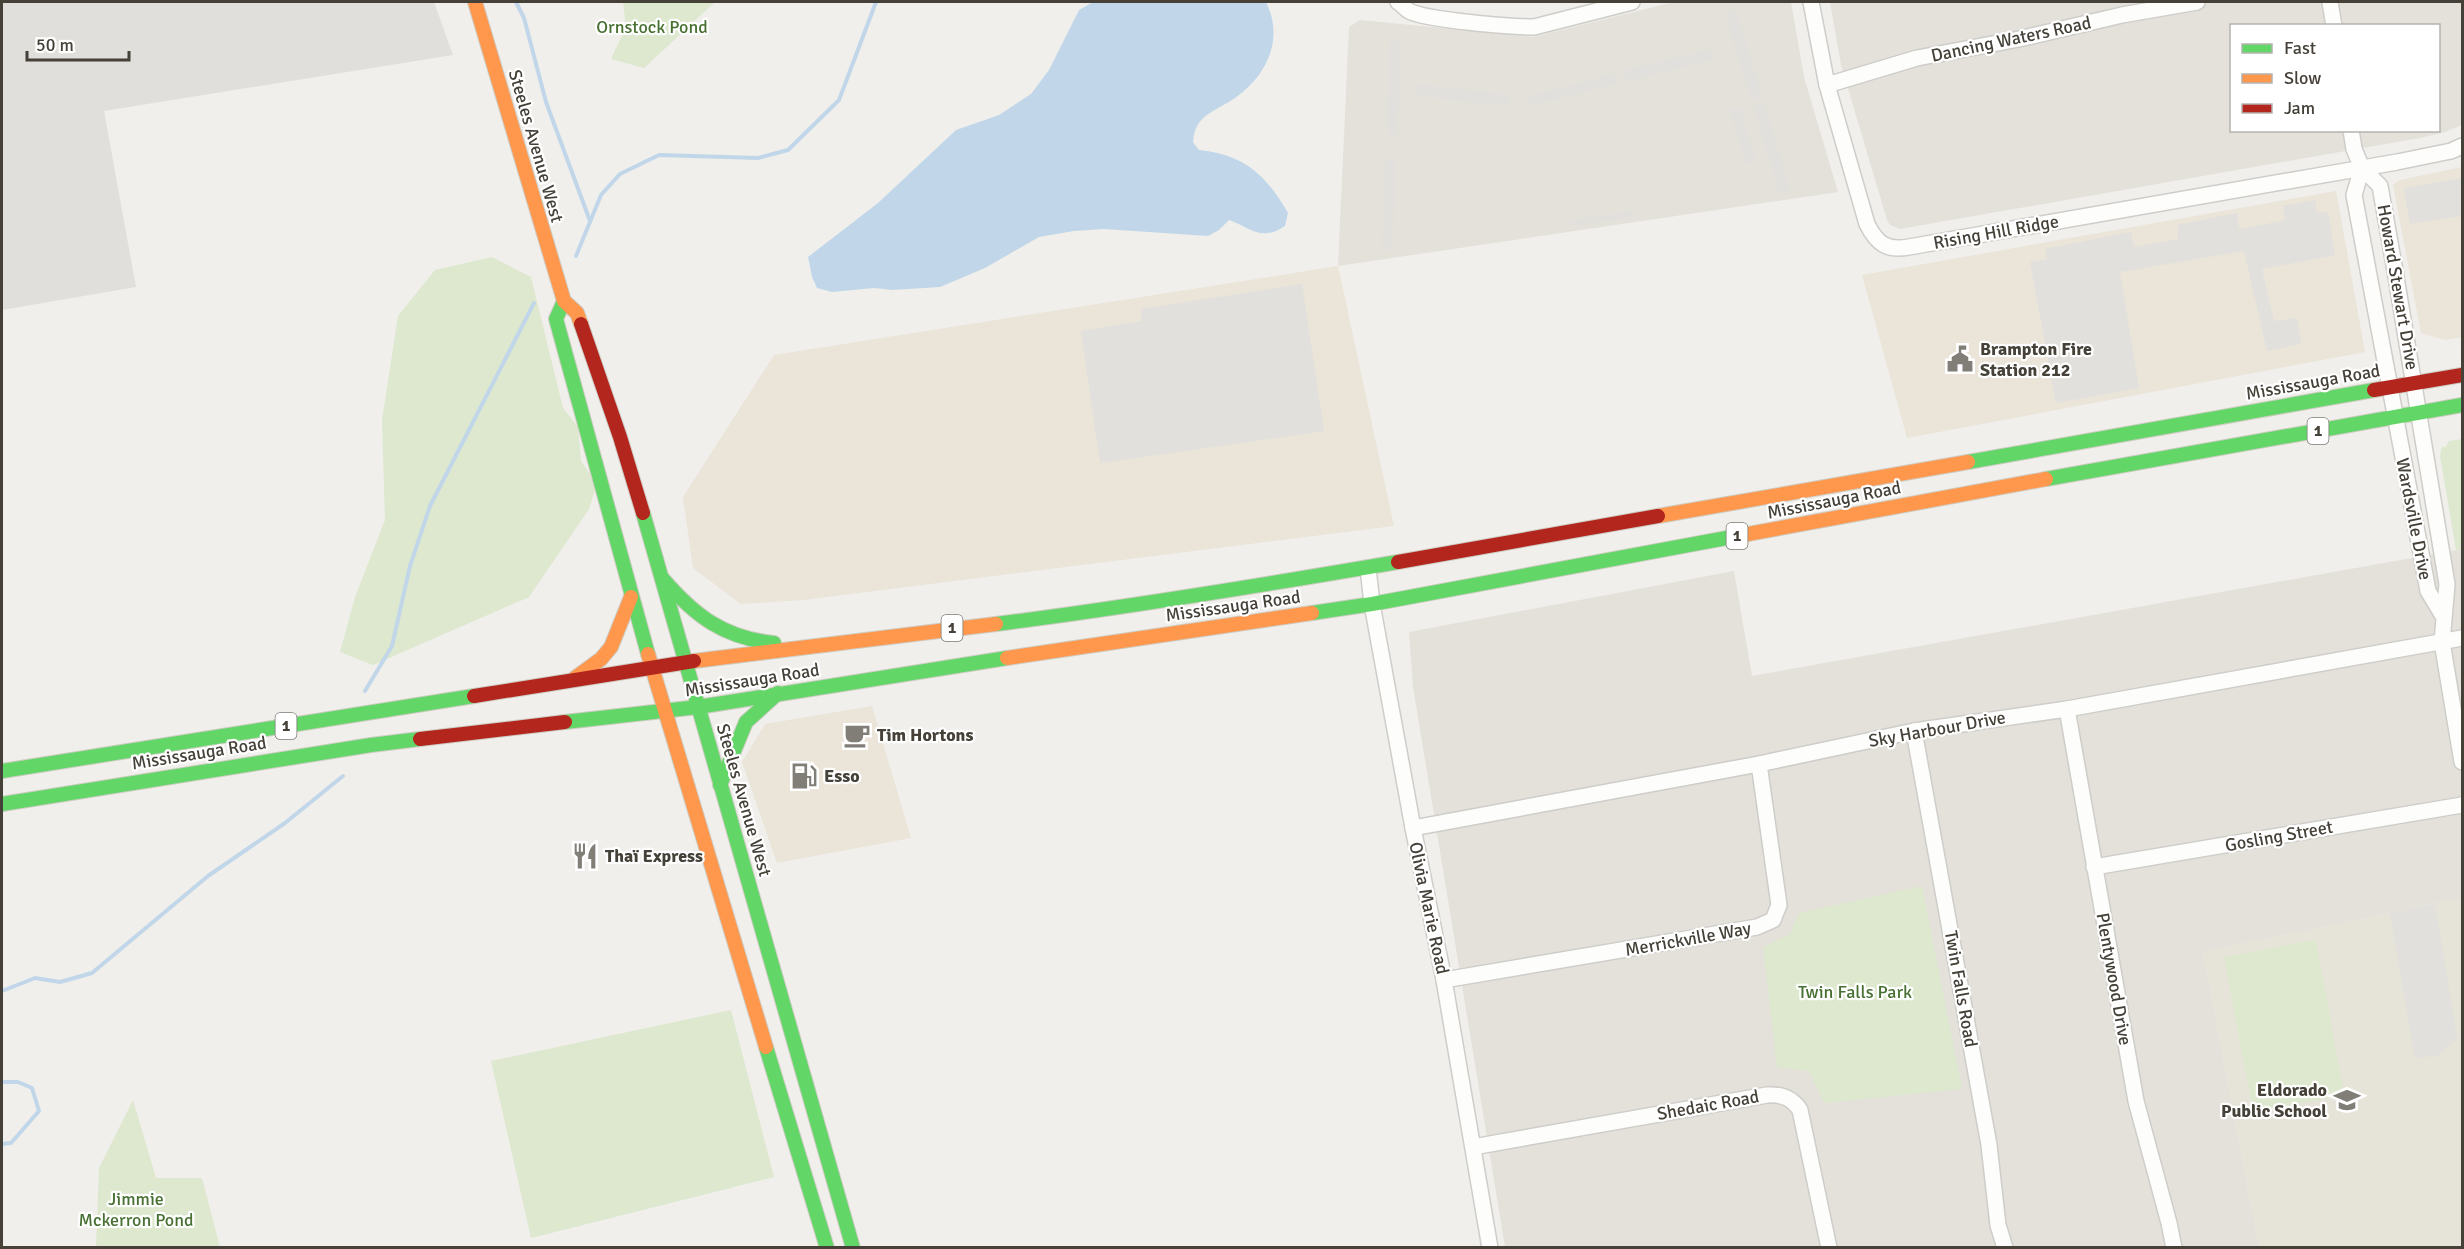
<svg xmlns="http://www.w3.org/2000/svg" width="2464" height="1249" viewBox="0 0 2464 1249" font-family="Signika,sans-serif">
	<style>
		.residential { fill: #e3e1da; fill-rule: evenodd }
		.commercial { fill: #eae4d9 }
		.industrial { fill: #e1dfdb }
		.education { fill: #e6e3d8 }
		.green { fill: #dde8ce }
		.parking { fill: #e1e0dc }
		.water { fill: #c1d7e9 }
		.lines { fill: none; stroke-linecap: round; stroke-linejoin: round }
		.stream { stroke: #c1d7e9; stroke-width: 4 }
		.street-casing { stroke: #cecdc9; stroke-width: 18 }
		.fast-casing { stroke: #ceccc3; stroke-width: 16 }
		.slow-casing { stroke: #ceccc3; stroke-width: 16 }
		.jam-casing { stroke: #ceccc3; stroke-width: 16 }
		.street { stroke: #fdfdfc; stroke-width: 15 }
		.fast { stroke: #63d668; stroke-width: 14 }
		.slow { stroke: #ff974d; stroke-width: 14 }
		.jam { stroke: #b3261e; stroke-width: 14 }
		.labels { text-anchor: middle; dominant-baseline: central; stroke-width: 4.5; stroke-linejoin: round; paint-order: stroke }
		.shield { fill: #fff; stroke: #7d7a74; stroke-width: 1.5 }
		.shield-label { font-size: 16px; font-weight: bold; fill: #454138 }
		.park-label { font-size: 18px; fill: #477032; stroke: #fff }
		.street-label { font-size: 18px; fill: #454138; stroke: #fff }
		.poi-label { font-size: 18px; font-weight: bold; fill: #454138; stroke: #fff; text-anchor: start }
	</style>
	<rect width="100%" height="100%" fill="#f0efeb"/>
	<g class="residential">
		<polygon points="1674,2 1791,2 1804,77 1838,192 1338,266 1349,27 1360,20 1533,37"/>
		<path d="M1830,2H2462V125L2445,132L2420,138L1900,229L1890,225L1887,220L1841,65ZM2232,26H2438V130H2232Z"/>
		<polygon points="2462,549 2462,898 2203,952 2259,1247 1505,1247 1413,687 1409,632 1734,571 1752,676"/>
	</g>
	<g class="commercial">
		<polygon points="2462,167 2462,337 2445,340 2421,333 2393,185 2400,180"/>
		<polygon points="2336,191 2365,352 1907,438 1862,275"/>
		<polygon points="1338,266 1394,526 803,600 741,604 693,568 683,497 774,355"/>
		<polygon points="872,706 911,838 777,863 742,762 765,724"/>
	</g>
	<polygon class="industrial" points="2,2 434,2 453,55 104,111 136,287 2,310"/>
	<polygon class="education" points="2462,898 2462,1247 2259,1247 2203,952"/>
	<g class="green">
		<polygon points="623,2 715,2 644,68 611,59 626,27"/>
		<polygon points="492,257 531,277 563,408 578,427 581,461 597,484 589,509 529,597 373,665 340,652 355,597 385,520 382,420 398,316 435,270"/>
		<polygon points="2462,439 2462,549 2456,550 2440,456 2442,446 2445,448 2449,441"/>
		<polygon points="1922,886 1962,1089 1824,1103 1809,1071 1777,1067 1763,947 1790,934 1799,913"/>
		<polygon points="2316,940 2344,1095 2253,1112 2224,957"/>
		<polygon points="731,1010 774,1177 531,1238 491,1061"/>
		<polygon points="133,1100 156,1178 202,1178 220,1247 96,1247 99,1168"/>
	</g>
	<g class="parking">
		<polygon points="1736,9 1762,97 1751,99 1725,12"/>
		<polygon points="1390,41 1401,42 1397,134 1387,134"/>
		<polygon points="1712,49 1715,59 1626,82 1623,71"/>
		<polygon points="1617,73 1620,83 1530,106 1528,96"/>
		<polygon points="1418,84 1510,95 1508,106 1417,96"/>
		<polygon points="1764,102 1790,190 1779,193 1753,105"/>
		<polygon points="1740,107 1756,161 1746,164 1730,110"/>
		<polygon points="1386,158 1396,158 1392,250 1382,250"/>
		<polygon points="2462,178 2462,216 2410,224 2404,188"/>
		<polygon points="2315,200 2317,213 2328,212 2335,255 2262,269 2274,321 2297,318 2301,344 2267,351 2244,251 2120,272 2139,388 2056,403 2030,262 2047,259 2045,249 2131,232 2134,247 2178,239 2178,225 2237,213 2239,229 2251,227 2285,220 2283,206"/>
		<polygon points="1635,211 1635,217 1571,226 1570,220"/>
		<polygon points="1302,284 1324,431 1100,463 1081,331 1142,321 1141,309"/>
		<polygon points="2435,904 2457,1039 2436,1056 2415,1058 2390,913"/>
	</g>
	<path class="water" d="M1093,2H1266C1284,38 1268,75 1235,98C1215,112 1195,114 1193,142L1199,150C1245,155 1265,174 1288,213L1285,226C1261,242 1251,228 1229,220L1219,230L1208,236L1104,229L1074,231L1039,237L985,268L940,287L892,290L874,288L832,292L817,288L812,277L808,257L878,203L956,130L999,115L1031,94L1049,70L1079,10Z"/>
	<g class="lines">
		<g class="stream">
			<polyline points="516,2 524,18 546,102 590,221"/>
			<polyline points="576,256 601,195 620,174 659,155 758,158 788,150 839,100 876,2"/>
			<polyline points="365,691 392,646 410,566 430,506 534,303"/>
			<polyline points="2,991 35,978 60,982 92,973 208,876 285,823 343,776"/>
			<polyline points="2,1082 18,1082 32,1088 39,1111 11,1143 2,1144"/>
		</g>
		<g class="street-casing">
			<g id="street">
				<path d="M1398,2C1402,4 1405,9 1409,11C1425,20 1513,27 1534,27L1632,2"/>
				<path d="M1811,2L1827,85L1867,224C1877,244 1887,251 1909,247L2397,162L2451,151L2462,146"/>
				<polyline points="2330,2 2334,26"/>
				<polyline points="1827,85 1917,58 2019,39 2122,15 2197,2"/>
				<polyline points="2351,130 2354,149 2362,168 2380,186 2394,265 2447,584 2442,642 2462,762"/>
				<polyline points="2362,168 2354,195 2428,591 2443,616"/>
				<polyline points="1368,568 1372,604 1413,828 1444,980 1490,1248"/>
				<polyline points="2067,709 2136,1101 2169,1223 2174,1248"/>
				<polyline points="1914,731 1989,1145 1998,1225 2005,1248"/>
				<polyline points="1413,828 1759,764 1914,731 2067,709 2462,638"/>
				<polyline points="2094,867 2462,805"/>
				<polyline points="1444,980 1757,927 1773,920 1779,905 1759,764"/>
				<path d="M1473,1147L1767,1095C1782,1094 1792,1098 1800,1110L1829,1248"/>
			</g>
		</g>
		<g class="fast-casing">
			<g id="fast">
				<polyline points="564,301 556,319 648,654"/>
				<polyline points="1968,462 2374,390"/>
				<polyline points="2046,479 2462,405"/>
				<polyline points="643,513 853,1248"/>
				<path d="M663,579C695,616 724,638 774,643"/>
				<polyline points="1312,613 1372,604 1748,534"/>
				<path d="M996,624C1131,607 1264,585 1398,562"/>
				<polyline points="565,722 698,707 1007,658"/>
				<polyline points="2,771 474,696"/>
				<polyline points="720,785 746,722 778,693"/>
				<polyline points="2,804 371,745 420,739"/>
				<polyline points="766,1047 827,1248"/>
			</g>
		</g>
		<g class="slow-casing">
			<g id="slow">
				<polyline points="475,2 564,301 577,313 581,324"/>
				<polyline points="1658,516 1968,462"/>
				<polyline points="1748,534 2046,479"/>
				<polyline points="648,654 766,1047"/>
				<polyline points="1007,658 1312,613"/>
				<polyline points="694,661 996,624"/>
				<polyline points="575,678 601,659 611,647 631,597"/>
			</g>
		</g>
		<g class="jam-casing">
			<g id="jam">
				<polyline points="581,324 620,437 643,513"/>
				<polyline points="2374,390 2462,375"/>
				<polyline points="1398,562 1658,516"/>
				<polyline points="474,696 694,661"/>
				<polyline points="420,739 565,722"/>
			</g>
		</g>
		<use href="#street" class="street"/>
		<use href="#fast" class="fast"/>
		<use href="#slow" class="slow"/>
		<use href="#jam" class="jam"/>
	</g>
	<defs>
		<g id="civic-bare" transform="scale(2.07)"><path d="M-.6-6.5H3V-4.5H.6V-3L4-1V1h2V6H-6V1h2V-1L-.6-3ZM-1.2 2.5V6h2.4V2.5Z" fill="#817e77" stroke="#fff" stroke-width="2.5" paint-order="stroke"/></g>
		<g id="cafe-bare" transform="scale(2.07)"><path d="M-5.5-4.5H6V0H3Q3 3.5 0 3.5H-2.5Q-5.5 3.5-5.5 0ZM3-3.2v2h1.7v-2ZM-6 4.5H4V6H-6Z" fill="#817e77" stroke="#fff" stroke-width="2.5" paint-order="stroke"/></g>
		<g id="fuel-bare" transform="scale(2.07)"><path d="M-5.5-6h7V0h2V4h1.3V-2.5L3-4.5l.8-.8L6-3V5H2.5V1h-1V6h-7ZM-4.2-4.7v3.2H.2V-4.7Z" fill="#817e77" stroke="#fff" stroke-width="2.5" paint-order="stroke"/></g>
		<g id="restaurant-bare" transform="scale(2.07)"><path d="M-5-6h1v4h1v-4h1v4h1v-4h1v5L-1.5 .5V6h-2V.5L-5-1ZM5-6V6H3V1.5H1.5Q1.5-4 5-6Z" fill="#817e77" stroke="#fff" stroke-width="2.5" paint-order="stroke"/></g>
		<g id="school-bare" transform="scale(2.07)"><path d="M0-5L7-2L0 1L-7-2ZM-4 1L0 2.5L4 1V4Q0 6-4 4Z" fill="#817e77" stroke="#fff" stroke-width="2.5" paint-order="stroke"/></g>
	</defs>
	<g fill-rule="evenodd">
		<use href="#civic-bare" x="1960" y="359"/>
		<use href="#cafe-bare" x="857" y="735"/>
		<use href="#fuel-bare" x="804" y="776"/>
		<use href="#restaurant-bare" x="585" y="856"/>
		<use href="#school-bare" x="2347" y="1100"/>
	</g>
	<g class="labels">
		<g class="shield">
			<rect x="2307.5" y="418" width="21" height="26" rx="4.5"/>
			<rect x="1726.5" y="523" width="21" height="26" rx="4.5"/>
			<rect x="941.5" y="615" width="21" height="26" rx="4.5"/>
			<rect x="275.5" y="713" width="21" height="26" rx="4.5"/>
		</g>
		<g class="shield-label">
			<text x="2318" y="431">1</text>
			<text x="1737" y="536">1</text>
			<text x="952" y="628">1</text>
			<text x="286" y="726">1</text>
		</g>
		<g class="park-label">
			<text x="652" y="27">Ornstock Pond</text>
			<text x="1855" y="992">Twin Falls Park</text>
			<text x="136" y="1199">Jimmie<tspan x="136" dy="21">Mckerron Pond</tspan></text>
		</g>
		<g class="street-label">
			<text transform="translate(2011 39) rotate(-12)">Dancing Waters Road</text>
			<text transform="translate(536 146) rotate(74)">Steeles Avenue West</text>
			<text transform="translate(1996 232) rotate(-10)">Rising Hill Ridge</text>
			<text transform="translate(2398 287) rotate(80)">Howard Stewart Drive</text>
			<text transform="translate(2313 382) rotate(-10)">Mississauga Road</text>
			<text transform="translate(1834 500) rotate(-11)">Mississauga Road</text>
			<text transform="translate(2414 519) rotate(79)">Wardsville Drive</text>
			<text transform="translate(1233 606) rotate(-8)">Mississauga Road</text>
			<text transform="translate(752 680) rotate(-9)">Mississauga Road</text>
			<text transform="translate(1937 729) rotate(-10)">Sky Harbour Drive</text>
			<text transform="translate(199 753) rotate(-9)">Mississauga Road</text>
			<text transform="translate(744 800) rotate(74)">Steeles Avenue West</text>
			<text transform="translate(2279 836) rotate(-10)">Gosling Street</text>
			<text transform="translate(1429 908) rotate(78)">Olivia Marie Road</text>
			<text transform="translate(1688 939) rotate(-10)">Merrickville Way</text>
			<text transform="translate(2114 979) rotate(80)">Plentywood Drive</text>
			<text transform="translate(1961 989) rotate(80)">Twin Falls Road</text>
			<text transform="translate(1708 1105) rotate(-10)">Shedaic Road</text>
		</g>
		<g class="poi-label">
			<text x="1980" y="349">Brampton Fire<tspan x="1980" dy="21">Station 212</tspan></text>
			<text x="877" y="735">Tim Hortons</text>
			<text x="824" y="776">Esso</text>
			<text x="605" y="856">Thaï Express</text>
			<text x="2327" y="1090" text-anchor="end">Eldorado<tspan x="2327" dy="21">Public School</tspan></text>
		</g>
	</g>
	<rect width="2464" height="1249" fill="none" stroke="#454138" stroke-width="6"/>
	<rect x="2230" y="24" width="210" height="108" fill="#ffffff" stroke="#b5b3af" stroke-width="1.5"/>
	<rect x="2242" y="44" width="30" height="9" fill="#63d668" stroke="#b5b3af" stroke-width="1.5"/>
	<text x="2284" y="54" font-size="18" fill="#454138">Fast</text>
	<rect x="2242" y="74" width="30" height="9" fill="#ff974d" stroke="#b5b3af" stroke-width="1.5"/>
	<text x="2284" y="84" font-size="18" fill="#454138">Slow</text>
	<rect x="2242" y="104" width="30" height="9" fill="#b3261e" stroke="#b5b3af" stroke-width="1.5"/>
	<text x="2284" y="114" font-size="18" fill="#454138">Jam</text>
	<path d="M27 51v9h102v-9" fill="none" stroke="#454138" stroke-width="3"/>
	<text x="36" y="51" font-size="18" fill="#454138" stroke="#ffffff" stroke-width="4.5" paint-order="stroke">50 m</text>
</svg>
